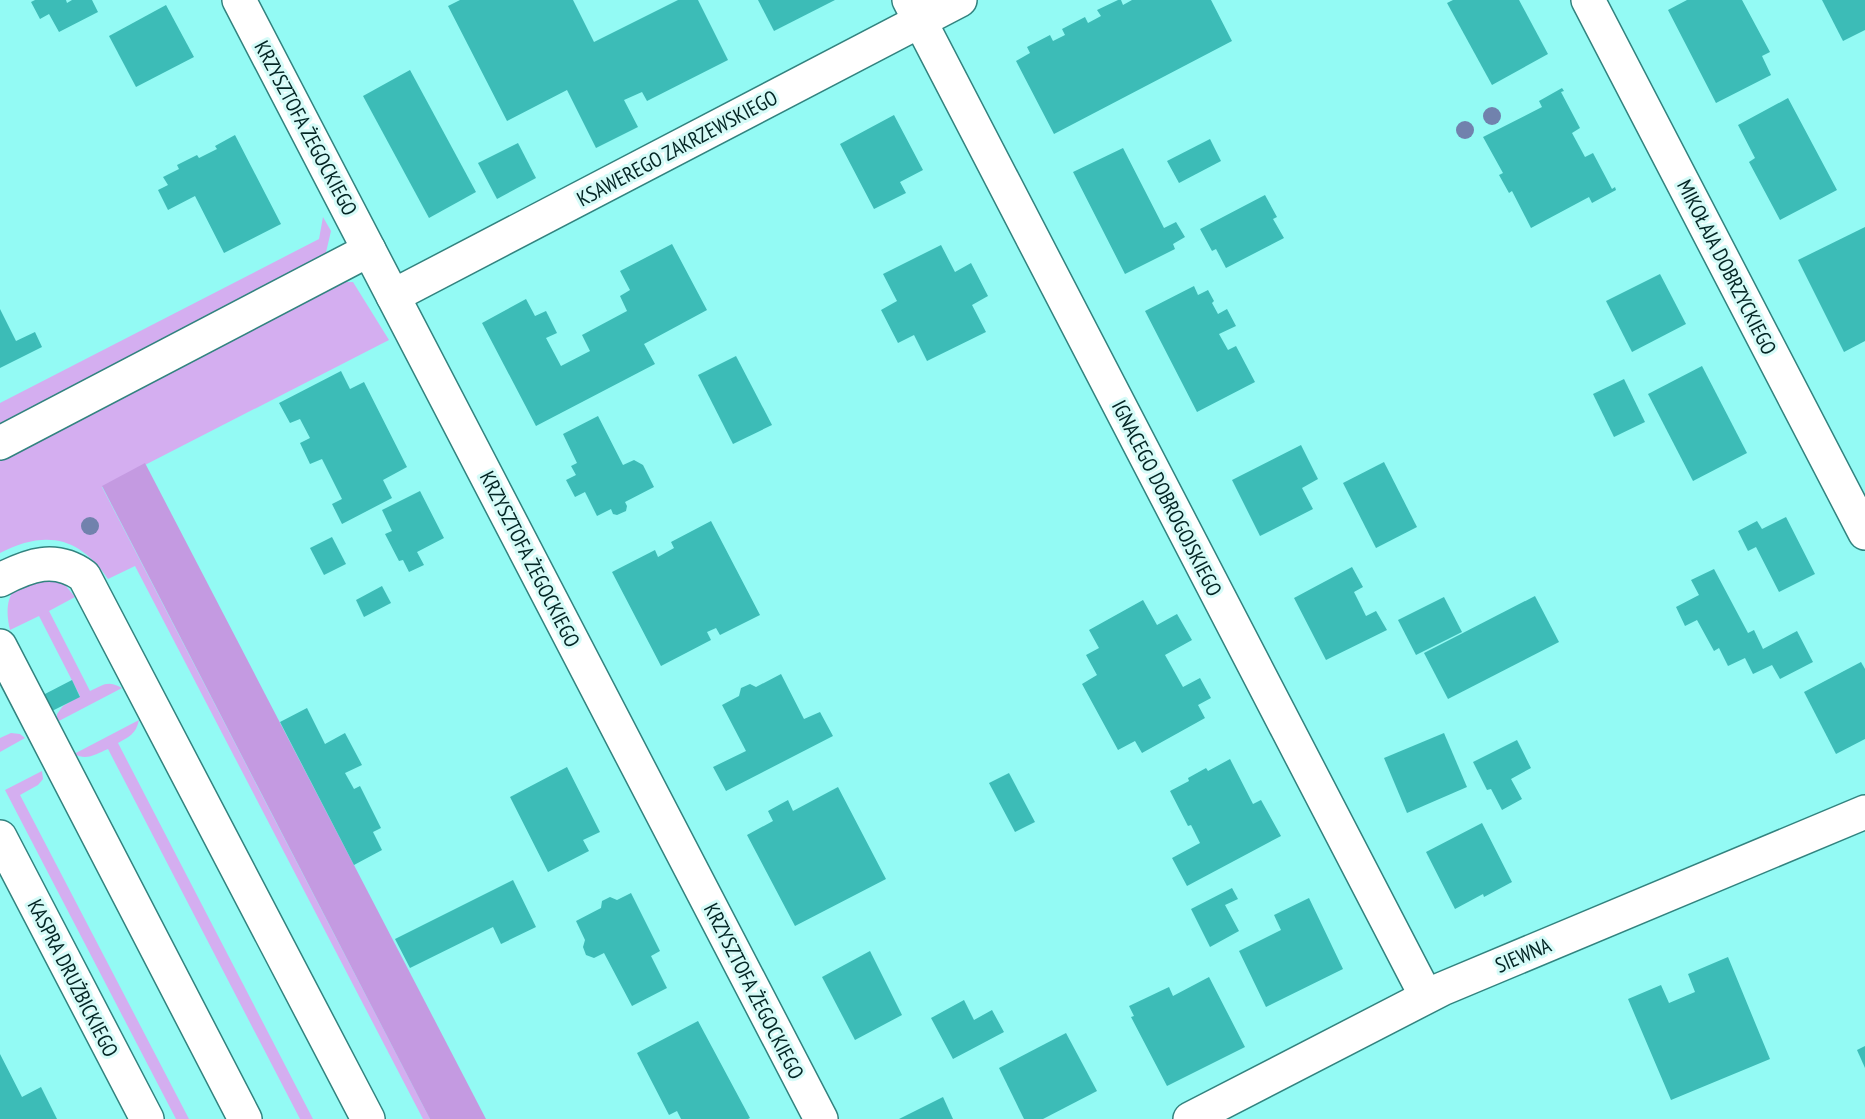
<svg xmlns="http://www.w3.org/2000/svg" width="1865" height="1119" viewBox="0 0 1865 1119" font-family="'PT Sans Narrow',sans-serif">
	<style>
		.green { fill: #d4aef0 }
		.forest { fill: #c49ae1 }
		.building { fill: #3cbcb7 }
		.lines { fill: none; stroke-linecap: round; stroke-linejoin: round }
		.minor-casing { stroke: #32837f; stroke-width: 36 }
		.minor { stroke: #fff; stroke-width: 33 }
		.tree { fill: #7182ad }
		.labels { text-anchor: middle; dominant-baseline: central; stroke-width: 6; stroke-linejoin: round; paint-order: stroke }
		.street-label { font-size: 21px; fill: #032524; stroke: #d6fbf8 }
	</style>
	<rect width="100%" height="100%" fill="#93faf4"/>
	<g class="green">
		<polygon points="323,217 331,231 324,261 0,430 0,403 319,239"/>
		<path d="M335,282H353L389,340L102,487L430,1119H423L135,566L108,579C79,536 45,530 0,553V456Z"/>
		<path d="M54,579L66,586L75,597L49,611L90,691C104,685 107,680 122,688L57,722V714L63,706L80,696L39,616L10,630C6,612 5,592 24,582C32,578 46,580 54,579Z"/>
		<path d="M139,720C136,734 129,737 118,743L313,1119H300L108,749C96,754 87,761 74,754Z"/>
		<polygon points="11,733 20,734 25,738 0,752 0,738"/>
		<polygon points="42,771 43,779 38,785 20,795 189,1119 176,1119 5,790"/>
	</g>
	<polygon class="forest" points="145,463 486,1119 430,1119 102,486"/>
	<g class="building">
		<polygon points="35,0 66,0 67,3 72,0 92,0 98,12 59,32 49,14 40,19 31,2"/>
		<polygon points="460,0 573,0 594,42 678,0 698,0 728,60 647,101 642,92 624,100 638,127 596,148 567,90 507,121 448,6"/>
		<polygon points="758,0 835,0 774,31"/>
		<polygon points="1118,0 1121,0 1123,5 1132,0 1211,0 1232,41 1054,134 1016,61 1030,53 1027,47 1050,35 1053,41 1065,35 1062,29 1085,17 1088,23 1101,16 1097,10"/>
		<polygon points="1453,0 1519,0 1548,54 1492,85 1447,3"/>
		<polygon points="1687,0 1742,0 1770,52 1762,56 1771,75 1716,103 1668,10"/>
		<polygon points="1822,0 1865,0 1865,30 1843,41"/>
		<polygon points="166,5 194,57 136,87 109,36"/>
		<polygon points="410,70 476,192 429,218 363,96"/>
		<polygon points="1562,88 1564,91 1561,92 1580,128 1572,133 1585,157 1593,153 1612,189 1615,187 1616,190 1592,203 1589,197 1531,228 1512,191 1509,193 1499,175 1503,173 1483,137 1542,107 1539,101"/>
		<polygon points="1788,98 1837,190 1780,220 1749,162 1755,158 1738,125"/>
		<polygon points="894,115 923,170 900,182 906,193 874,209 840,144"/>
		<polygon points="235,135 281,224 224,253 195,196 168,210 158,190 168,185 163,177 179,169 177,165 197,155 199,158 217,149 215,146"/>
		<polygon points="1210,139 1221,161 1179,183 1167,161"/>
		<polygon points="518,143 536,178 497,199 478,163"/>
		<polygon points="1123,148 1164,228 1176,222 1185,237 1173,244 1175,249 1125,274 1073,172"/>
		<polygon points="1265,195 1277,217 1273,219 1284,238 1226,268 1216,249 1212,251 1200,229"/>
		<polygon points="1865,227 1865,341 1844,352 1798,260"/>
		<polygon points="672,244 707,310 644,344 655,364 536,426 482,323 526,299 535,316 546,311 557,333 546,338 561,366 590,351 582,335 627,311 620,296 630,290 620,271"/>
		<polygon points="941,245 955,272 971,263 988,296 972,305 986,332 927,361 914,335 898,343 881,310 897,301 883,274"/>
		<polygon points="1660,274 1686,324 1632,352 1606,301"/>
		<polygon points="1194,286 1198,295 1208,290 1214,301 1212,303 1218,314 1227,309 1236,326 1219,334 1228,350 1236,346 1255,382 1197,412 1145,311"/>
		<polygon points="0,309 16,341 35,332 42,347 0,368"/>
		<polygon points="736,356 772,425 733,444 698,375"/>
		<polygon points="1702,366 1747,453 1693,481 1648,394"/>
		<polygon points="341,371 350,389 364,382 407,467 383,480 392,498 342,524 332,504 342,499 322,459 310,464 300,443 310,438 300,419 290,423 279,403"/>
		<polygon points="1624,379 1645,422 1614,437 1593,394"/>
		<polygon points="598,416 623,465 634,460 643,465 654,487 625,502 627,506 626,511 617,515 613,514 611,509 597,516 585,492 575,497 566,480 576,475 571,466 577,463 563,434"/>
		<polygon points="1301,445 1318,479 1302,488 1313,509 1260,536 1232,480"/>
		<polygon points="1384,462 1417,527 1376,548 1343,483"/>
		<polygon points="420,491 444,538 417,552 424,565 409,572 403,560 399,561 385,534 392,531 382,510"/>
		<polygon points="1786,517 1815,574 1779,592 1756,547 1748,551 1738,531 1757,521 1762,529"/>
		<polygon points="711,521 760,615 720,635 716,628 707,632 711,640 661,666 612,572 655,550 658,557 674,548 671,542"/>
		<polygon points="332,537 346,564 324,575 310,548"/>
		<polygon points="1352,567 1363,587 1354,592 1366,616 1376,611 1387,630 1326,660 1294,598"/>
		<polygon points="1714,569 1748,633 1754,630 1763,649 1797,631 1813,662 1780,679 1772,665 1753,674 1745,658 1728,666 1719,648 1714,651 1697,620 1685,626 1676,607 1699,595 1691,580"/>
		<polygon points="382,586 391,603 364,617 356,600"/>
		<polygon points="1535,596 1559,642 1448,699 1424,653"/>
		<polygon points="1444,597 1462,632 1416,655 1398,620"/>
		<polygon points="1143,600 1157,625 1177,614 1192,640 1165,655 1183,687 1200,678 1211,698 1198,705 1205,718 1142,753 1135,741 1118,750 1082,684 1097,675 1086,655 1099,648 1089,630"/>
		<polygon points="1861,662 1865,669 1865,739 1836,754 1804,692"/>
		<polygon points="781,674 804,719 820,712 833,736 726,791 713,767 746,751 722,705 739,696 741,688 750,684 756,687"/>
		<polygon points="72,680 80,697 52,711 43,695"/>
		<polygon points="307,708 325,744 345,733 362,765 345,773 354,789 360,786 381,828 373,832 382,850 354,865 280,722"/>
		<polygon points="1444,733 1467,787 1407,813 1384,758"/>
		<polygon points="1517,740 1531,768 1511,779 1522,799 1502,810 1491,789 1487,790 1473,762"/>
		<polygon points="1230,759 1253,804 1261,800 1281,836 1187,886 1172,858 1200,843 1191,825 1188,826 1170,791 1189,781 1188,778 1206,768 1208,771"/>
		<polygon points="567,767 600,832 583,840 589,851 548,872 510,797"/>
		<polygon points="1009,773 1035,822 1015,832 989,783"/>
		<polygon points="838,787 886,879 795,926 747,835 773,821 768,811 788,800 793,811"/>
		<polygon points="1482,823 1512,882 1484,897 1483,894 1455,909 1426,852"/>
		<polygon points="513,880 536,927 501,944 493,927 410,968 395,939"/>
		<polygon points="1232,888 1238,899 1225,905 1239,931 1210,947 1191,909"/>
		<polygon points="631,893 660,951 651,956 667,988 632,1006 604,953 594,958 586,955 583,947 585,940 576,921 601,908 602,901 610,897 617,900"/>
		<polygon points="1309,898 1343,969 1266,1007 1239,951 1281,930 1274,915"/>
		<polygon points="870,951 902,1015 855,1040 822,977"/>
		<polygon points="1728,957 1770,1059 1671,1100 1628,999 1661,985 1669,1003 1695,992 1688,974"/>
		<polygon points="1209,977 1245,1047 1167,1086 1131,1017 1134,1016 1129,1006 1169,987 1173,996"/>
		<polygon points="964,1000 974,1020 992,1010 1004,1032 953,1059 931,1018"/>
		<polygon points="698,1021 750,1118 748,1119 681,1119 677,1111 669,1115 637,1053"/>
		<polygon points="1066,1033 1097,1091 1043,1119 1024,1119 999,1068"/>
		<polygon points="1865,1046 1865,1068 1857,1050"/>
		<polygon points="0,1054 22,1097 41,1087 57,1119 0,1119"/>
		<polygon points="943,1097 953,1119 899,1119"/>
	</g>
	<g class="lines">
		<g class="minor-casing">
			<g id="minor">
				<polyline points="239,0 821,1119"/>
				<polyline points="909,0 1426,996"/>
				<polyline points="1588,0 1865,533"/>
				<polyline points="393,296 960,0"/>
				<polyline points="0,443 369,250"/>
				<path d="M0,580C29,565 55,555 84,576L368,1119"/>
				<polyline points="0,646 245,1119"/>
				<polyline points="0,837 147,1119"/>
				<polyline points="1190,1119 1442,989 1865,812"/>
			</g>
		</g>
		<use href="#minor" class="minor"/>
	</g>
	<g class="tree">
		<circle cx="1492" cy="116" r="9"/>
		<circle cx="1465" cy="130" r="9"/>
		<circle cx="90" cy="526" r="9"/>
	</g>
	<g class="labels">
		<g class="street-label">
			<text transform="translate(306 128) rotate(62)">KRZYSZTOFA ŻEGOCKIEGO</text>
			<text transform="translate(677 148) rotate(-28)">KSAWEREGO ZAKRZEWSKIEGO</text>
			<text transform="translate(1727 267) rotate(63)">MIKOŁAJA DOBRZYCKIEGO</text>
			<text transform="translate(1167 498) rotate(63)">IGNACEGO DOBROGOJSKIEGO</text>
			<text transform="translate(530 559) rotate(63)">KRZYSZTOFA ŻEGOCKIEGO</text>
			<text transform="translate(1523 955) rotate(-23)">SIEWNA</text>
			<text transform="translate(73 978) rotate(63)">KASPRA DRUŻBICKIEGO</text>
			<text transform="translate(754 991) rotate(63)">KRZYSZTOFA ŻEGOCKIEGO</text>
		</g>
	</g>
</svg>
